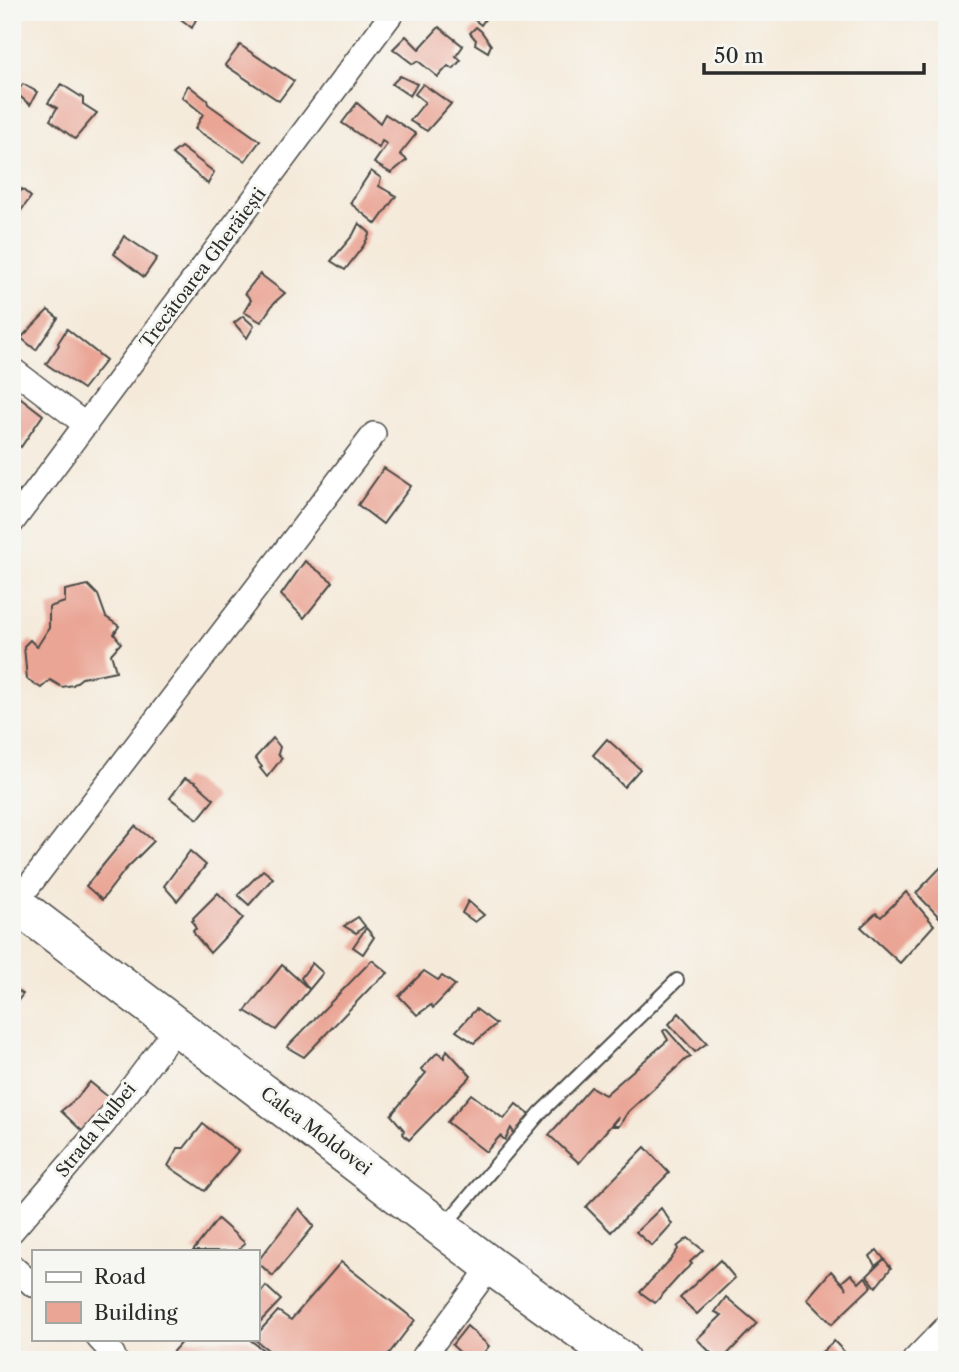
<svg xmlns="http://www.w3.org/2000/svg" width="959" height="1372" viewBox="0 0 959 1372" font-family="'Libre Caslon Text',serif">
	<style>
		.building { fill: #eaa595 }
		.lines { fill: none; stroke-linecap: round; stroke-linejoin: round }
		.lane-casing { stroke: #494845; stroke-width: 16 }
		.street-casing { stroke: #494845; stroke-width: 26 }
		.primary-casing { stroke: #494845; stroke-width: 40 }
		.lane { stroke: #fff; stroke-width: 12 }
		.street { stroke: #fff; stroke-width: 23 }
		.primary { stroke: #fff; stroke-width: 37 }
		.labels { text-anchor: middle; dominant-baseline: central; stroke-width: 6; stroke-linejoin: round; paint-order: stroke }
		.street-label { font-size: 18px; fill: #2b2b2b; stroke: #f6f6f2 }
	</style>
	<rect width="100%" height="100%" fill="#f6f6f2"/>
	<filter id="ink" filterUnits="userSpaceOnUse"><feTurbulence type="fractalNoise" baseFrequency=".0143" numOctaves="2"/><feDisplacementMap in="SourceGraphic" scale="14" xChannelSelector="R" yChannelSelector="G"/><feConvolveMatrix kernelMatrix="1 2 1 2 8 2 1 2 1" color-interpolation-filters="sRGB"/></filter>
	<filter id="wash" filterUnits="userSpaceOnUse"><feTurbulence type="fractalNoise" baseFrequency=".00686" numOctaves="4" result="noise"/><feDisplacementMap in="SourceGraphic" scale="28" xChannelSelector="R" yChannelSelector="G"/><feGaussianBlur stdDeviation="1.57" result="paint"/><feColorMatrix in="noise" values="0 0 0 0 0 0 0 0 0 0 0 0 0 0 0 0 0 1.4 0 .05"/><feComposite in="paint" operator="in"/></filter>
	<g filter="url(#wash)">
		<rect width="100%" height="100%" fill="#f5eada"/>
		<g id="blocks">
			<g class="building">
				<polygon points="181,12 192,12 198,15 192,28 177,16"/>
				<polygon points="475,12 490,12 481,25 471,17"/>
				<polygon points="439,27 463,46 456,56 461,60 453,69 448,66 438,77 418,61 413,64 393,49 406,36 419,49"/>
				<polygon points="476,27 481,31 491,45 488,52 475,44 476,40 470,33"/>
				<polygon points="240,45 294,81 279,101 225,65"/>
				<polygon points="400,76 417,84 410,96 392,84"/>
				<polygon points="23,84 37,92 30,105 16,93"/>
				<polygon points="61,84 83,98 83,104 97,113 75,139 50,120 57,108 48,103"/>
				<polygon points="423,84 451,104 427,131 410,121 425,102 415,94"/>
				<polygon points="188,85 207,100 208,104 260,141 245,161 195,129 203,114 182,97"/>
				<polygon points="12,93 20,103 12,114"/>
				<polygon points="357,103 380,123 385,114 416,134 400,154 407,160 391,173 374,163 387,144 382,141 379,148 342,123"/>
				<polygon points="181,147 214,172 208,184 172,154"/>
				<polygon points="371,171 381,178 379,186 396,196 376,224 350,203"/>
				<polygon points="22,189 31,197 20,212 12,207 12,206 18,201 16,198"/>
				<polygon points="359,223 370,233 364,245 345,270 331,261 353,235"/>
				<polygon points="124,236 157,258 144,277 114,254"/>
				<polygon points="260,274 285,293 274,303 261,322 244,312 251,300 245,293"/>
				<polygon points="48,310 58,318 36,350 21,338"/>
				<polygon points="243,316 254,326 247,338 234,323"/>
				<polygon points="67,329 106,360 83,389 46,364 59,345 58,343"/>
				<polygon points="12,391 43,415 21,447 12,440"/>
				<polygon points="384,468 411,486 383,524 358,505"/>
				<polygon points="12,486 22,493 12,505"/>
				<polygon points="305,561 333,582 304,618 281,595"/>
				<polygon points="88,585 98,595 106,617 119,626 114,634 121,643 111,654 116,671 82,678 73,685 62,687 50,680 41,688 27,679 24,646 30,640 37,647 49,628 49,607 65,602 65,590"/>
				<polygon points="273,738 280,747 278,754 282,758 267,777 260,768 262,767 255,758"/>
				<polygon points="607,739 640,769 624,787 593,755"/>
				<polygon points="185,778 195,782 214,799 198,819 170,798"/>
				<polygon points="135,826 154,841 125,870 102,900 86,886"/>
				<polygon points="190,851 206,865 177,901 164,886"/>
				<polygon points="947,861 947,912 941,919 916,893"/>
				<polygon points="263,870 273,878 249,905 238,895"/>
				<polygon points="906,892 934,925 900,963 861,927 876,913 881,917"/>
				<polygon points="218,893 243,918 210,953 195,935 193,930 196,929 192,921 194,920 193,918"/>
				<polygon points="468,901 484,915 475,922 462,913"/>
				<polygon points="358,917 365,926 356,933 344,926"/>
				<polygon points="366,928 374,937 363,954 353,947"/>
				<polygon points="372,960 388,973 370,988 304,1057 287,1047"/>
				<polygon points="312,963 323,973 276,1030 245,1011 282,965 309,989 301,978"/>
				<polygon points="424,971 438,980 442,976 455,985 433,1008 431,1005 417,1015 399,996"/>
				<polygon points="12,987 23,994 12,1008"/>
				<polygon points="476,1009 496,1024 474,1043 456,1031"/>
				<polygon points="679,1013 707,1043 695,1052 669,1024"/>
				<polygon points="666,1029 691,1057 686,1059 628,1112 619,1126 613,1126 618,1117 579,1163 549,1135 591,1087 605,1095 668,1040 663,1031"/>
				<polygon points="447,1050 471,1076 409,1140 403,1134 404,1130 391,1115 426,1073 421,1069 438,1052 444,1058"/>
				<polygon points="90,1082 112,1100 83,1132 61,1111 77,1098"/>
				<polygon points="471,1094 504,1119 516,1104 531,1116 515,1135 511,1128 505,1140 500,1136 486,1152 447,1122"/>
				<polygon points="203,1124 238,1151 205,1191 168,1166 178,1148 184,1148"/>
				<polygon points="645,1147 669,1173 611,1232 586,1207"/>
				<polygon points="299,1208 314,1226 273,1276 257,1262"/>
				<polygon points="661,1208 672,1224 652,1246 636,1232"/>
				<polygon points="218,1219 245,1243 238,1251 193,1251"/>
				<polygon points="688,1238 703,1250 690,1262 692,1264 683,1272 655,1303 640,1292 671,1259 678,1249 677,1247"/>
				<polygon points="877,1250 884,1259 875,1266 870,1256"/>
				<polygon points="884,1259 891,1268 876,1287 867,1276"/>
				<polygon points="720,1260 735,1278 697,1314 680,1298"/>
				<polygon points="341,1262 415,1320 384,1360 281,1360 254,1339 257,1339 257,1334 278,1311 291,1320"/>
				<polygon points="831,1271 847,1289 842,1282 851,1274 859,1283 865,1277 872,1286 832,1324 807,1299"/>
				<polygon points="266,1286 281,1300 257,1325 257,1297"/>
				<polygon points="726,1297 757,1323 722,1360 718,1360 697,1339 722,1315 715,1312"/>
				<polygon points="467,1326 489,1346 478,1360 468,1360 452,1345"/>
				<polygon points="184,1339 249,1339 276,1360 169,1360 167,1358"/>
				<polygon points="834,1341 852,1360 813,1360"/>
			</g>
		</g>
	</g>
	<g filter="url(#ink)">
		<use href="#blocks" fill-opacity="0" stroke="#494845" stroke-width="2"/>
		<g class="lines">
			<g class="lane-casing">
				<polyline id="lane" points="445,1225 541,1112 677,980"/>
			</g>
			<g class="street-casing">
				<g id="street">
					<polyline points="12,369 86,425"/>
					<polyline points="12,523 393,12"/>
					<polyline points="12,908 374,434"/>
					<polyline points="12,1231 104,1124 178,1026"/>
					<polyline points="12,1266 33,1285"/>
					<polyline points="99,1339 113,1354 115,1360"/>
					<polyline points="421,1360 491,1266"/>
					<polyline points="914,1360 947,1326"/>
				</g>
			</g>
			<g class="primary-casing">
				<polyline id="primary" points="12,901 491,1266 621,1360"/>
			</g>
			<use href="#lane" class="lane"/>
			<use href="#street" class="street"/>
			<use href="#primary" class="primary"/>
		</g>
	</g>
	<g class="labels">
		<g class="street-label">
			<text transform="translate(203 268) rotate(-53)">Trecătoarea Gherăiești</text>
			<text transform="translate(96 1130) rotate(-51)">Strada Nalbei</text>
			<text transform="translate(316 1131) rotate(37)">Calea Moldovei</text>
		</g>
	</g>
	<rect width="959" height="1372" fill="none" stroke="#f6f6f2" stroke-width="42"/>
	<rect x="32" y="1250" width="228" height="91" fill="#f6f6f2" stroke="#a5a5a2" stroke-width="2"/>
	<rect x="46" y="1272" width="35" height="10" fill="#ffffff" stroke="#a5a5a2" stroke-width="2"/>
	<text x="94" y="1284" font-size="21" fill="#2b2b2b">Road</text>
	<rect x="46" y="1302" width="35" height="21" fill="#eaa595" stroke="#a5a5a2" stroke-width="2"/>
	<text x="94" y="1320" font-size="21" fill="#2b2b2b">Building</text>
	<path d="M704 63v10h220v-10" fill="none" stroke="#2b2b2b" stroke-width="3.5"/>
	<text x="714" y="63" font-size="21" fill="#2b2b2b" stroke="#f6f6f2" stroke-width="5" paint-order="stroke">50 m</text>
</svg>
